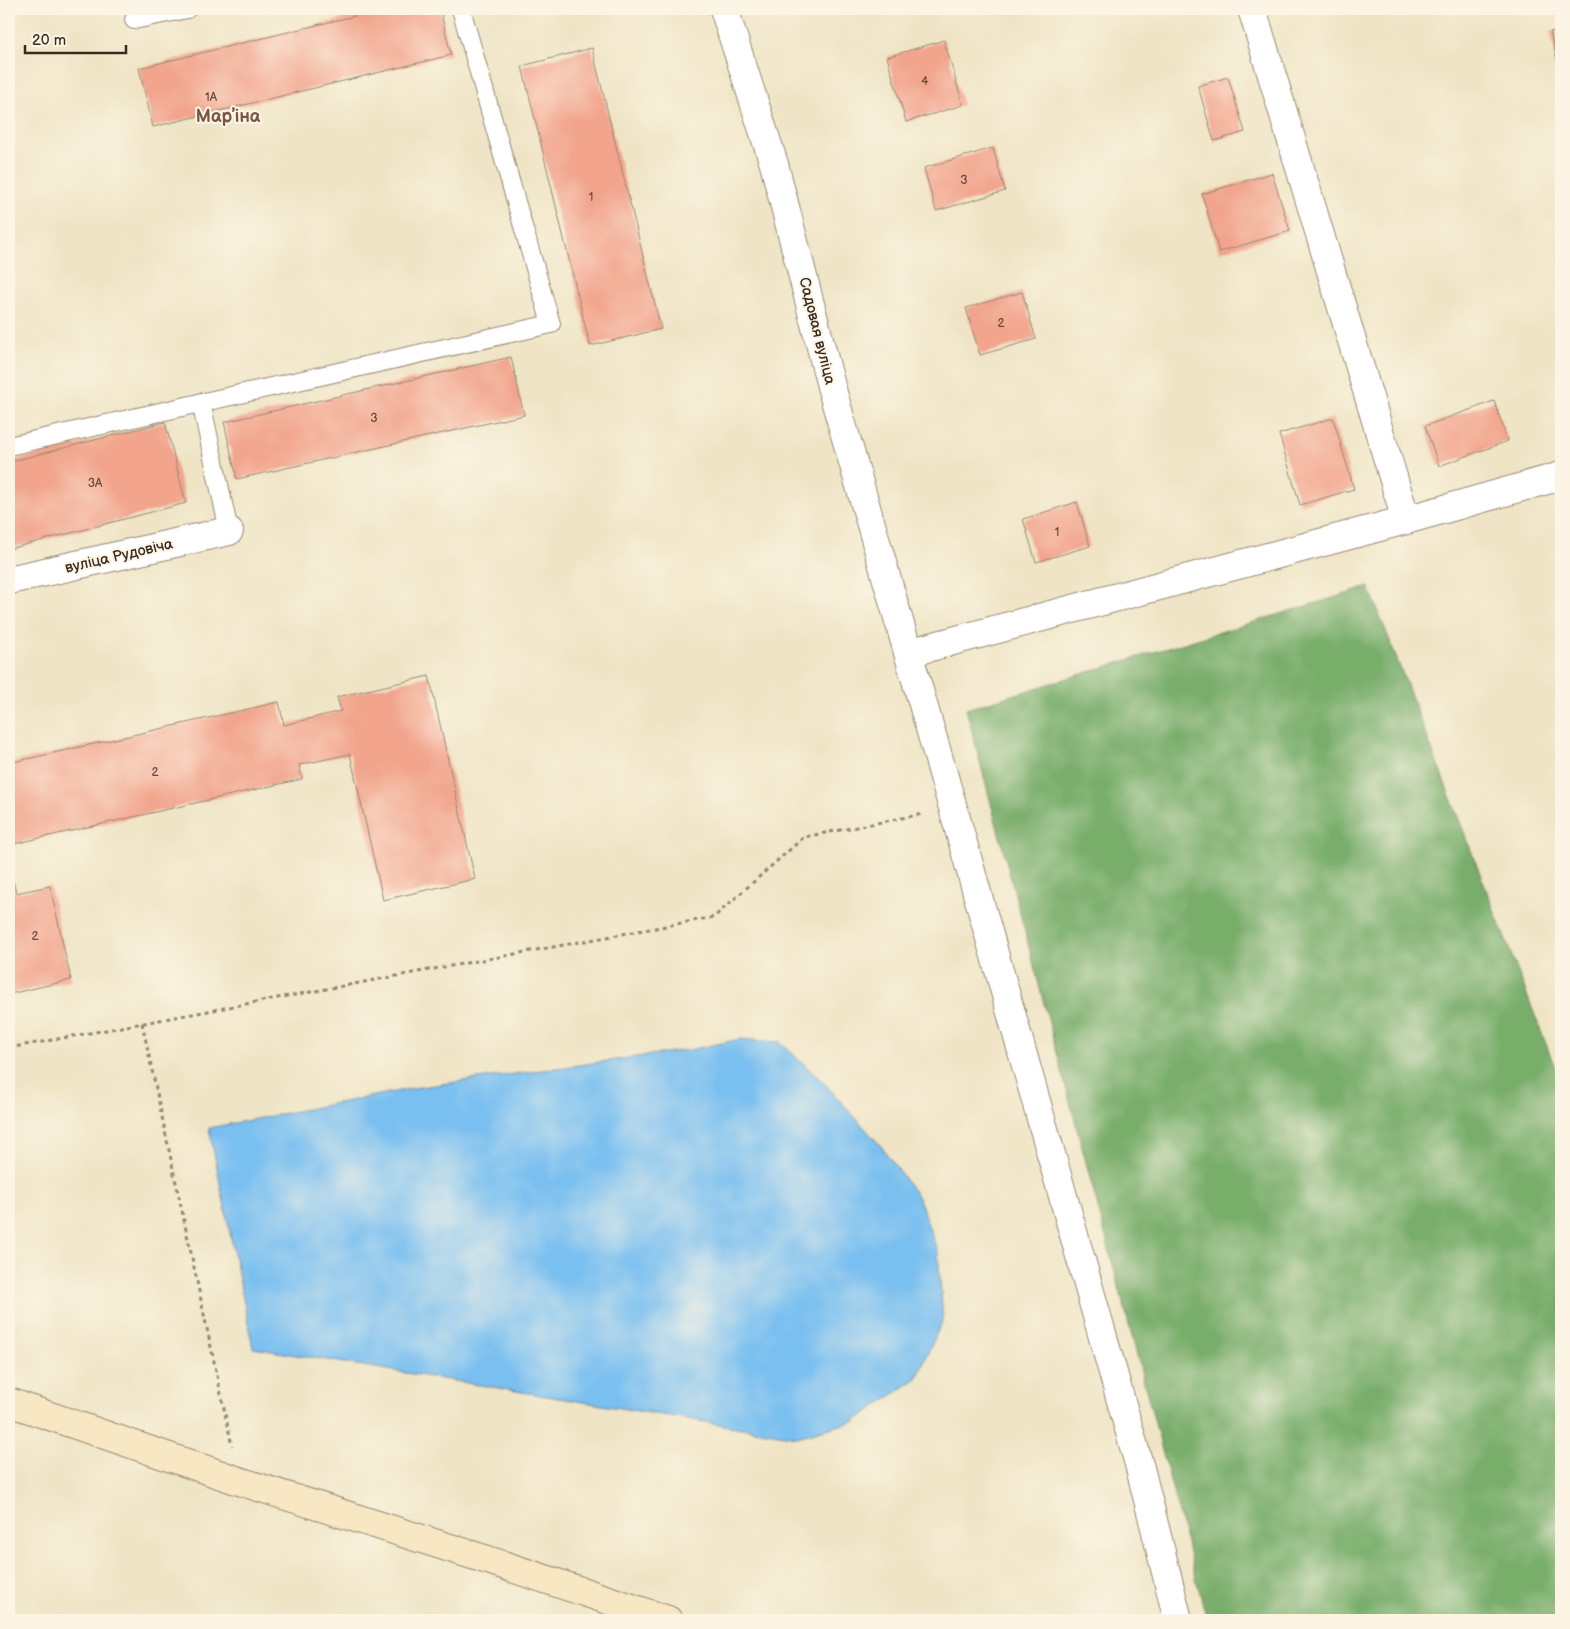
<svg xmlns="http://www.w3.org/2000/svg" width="1570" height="1629" viewBox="0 0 1570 1629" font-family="'Balsamiq Sans',sans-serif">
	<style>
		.forest { fill: #78ad6a; stroke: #5a6c44 }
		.water { fill: #79bff0; stroke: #5a7487 }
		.building { fill: #f2a48c }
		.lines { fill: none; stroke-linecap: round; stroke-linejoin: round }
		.lane-casing { stroke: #958772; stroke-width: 20 }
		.street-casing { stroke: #958772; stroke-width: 30 }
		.secondary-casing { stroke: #958772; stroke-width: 30 }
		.path { stroke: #958772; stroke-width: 3; stroke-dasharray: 4 4; stroke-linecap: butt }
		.lane { stroke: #fff; stroke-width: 18 }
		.street { stroke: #fff; stroke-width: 28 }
		.secondary { stroke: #f7e8c3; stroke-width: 28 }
		.labels { text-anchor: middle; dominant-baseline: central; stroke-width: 4; stroke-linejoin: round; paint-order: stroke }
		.number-label { font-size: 12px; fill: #69483a }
		.street-label { font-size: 15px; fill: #3b2a1e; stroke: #fcf5e5 }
		.quarter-label { font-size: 18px; font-weight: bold; fill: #7b5544; stroke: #fcf5e5 }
	</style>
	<rect width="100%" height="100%" fill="#fcf5e5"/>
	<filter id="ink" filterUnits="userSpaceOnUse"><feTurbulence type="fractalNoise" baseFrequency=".02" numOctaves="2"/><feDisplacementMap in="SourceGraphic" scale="10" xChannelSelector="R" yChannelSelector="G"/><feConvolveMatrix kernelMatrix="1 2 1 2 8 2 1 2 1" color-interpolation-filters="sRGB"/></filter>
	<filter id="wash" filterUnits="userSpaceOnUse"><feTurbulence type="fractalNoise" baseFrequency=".0096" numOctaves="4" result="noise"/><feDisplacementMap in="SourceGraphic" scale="20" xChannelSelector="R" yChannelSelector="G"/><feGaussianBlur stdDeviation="1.12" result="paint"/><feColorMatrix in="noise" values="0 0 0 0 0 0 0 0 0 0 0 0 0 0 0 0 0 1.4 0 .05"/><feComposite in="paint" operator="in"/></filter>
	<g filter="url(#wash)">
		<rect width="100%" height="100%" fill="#efe4c5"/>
		<polygon class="forest" points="1369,587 1558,1075 1561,1075 1561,1620 1207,1620 966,709"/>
		<polygon class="water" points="740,1039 780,1042 825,1084 881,1146 919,1199 938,1253 943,1319 917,1378 855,1421 797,1437 253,1348 209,1128 420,1087 694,1049"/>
		<g id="blocks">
			<g class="building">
				<polygon points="383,9 440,9 451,55 153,127 139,68"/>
				<polygon points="1561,29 1561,76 1550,32"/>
				<polygon points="944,40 963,105 906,122 887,57"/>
				<polygon points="592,48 661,329 590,346 522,66"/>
				<polygon points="1228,77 1245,132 1214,141 1198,86"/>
				<polygon points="993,148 1005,191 936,211 924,168"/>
				<polygon points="1272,173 1290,231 1219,252 1202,194"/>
				<polygon points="1022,292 1036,339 980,355 966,308"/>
				<polygon points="511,357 524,415 237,479 224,422"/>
				<polygon points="1494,401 1508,441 1439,466 1425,426"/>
				<polygon points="1333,418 1354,489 1300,505 1279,434"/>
				<polygon points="165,422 186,503 9,549 9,462"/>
				<polygon points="1077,502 1090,546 1036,562 1023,519"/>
				<polygon points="429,676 475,879 383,900 350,754 299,765 302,779 9,845 9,763 279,702 284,725 341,711 337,697"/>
				<polygon points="9,866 16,893 50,886 71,980 9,994"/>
			</g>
		</g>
	</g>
	<g filter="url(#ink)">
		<use href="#blocks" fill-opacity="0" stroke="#958772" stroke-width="1"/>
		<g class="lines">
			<g class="lane-casing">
				<g id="lane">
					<polyline points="134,20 187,9"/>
					<polyline points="201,402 229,531"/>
					<polyline points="9,446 551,324 461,9"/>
				</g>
			</g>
			<g class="street-casing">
				<g id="street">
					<polyline points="724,9 774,164 831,386 953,808 1140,1468 1178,1620"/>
					<polyline points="1252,9 1406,520"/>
					<polyline points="9,580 229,531"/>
					<polyline points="908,653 1406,520 1561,476"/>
				</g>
			</g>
			<g class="secondary-casing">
				<polyline id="secondary" points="9,1402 239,1481 491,1561 668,1620"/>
			</g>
			<g class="path">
				<polyline points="142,1023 232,1446"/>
				<polyline points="9,1048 714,917 804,837 923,814"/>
			</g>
			<use href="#lane" class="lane"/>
			<use href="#street" class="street"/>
			<use href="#secondary" class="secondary"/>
		</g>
	</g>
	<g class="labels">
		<g class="number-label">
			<text x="925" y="81">4</text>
			<text x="211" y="97">1А</text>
			<text x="964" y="180">3</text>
			<text x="591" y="197">1</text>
			<text x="1001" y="323">2</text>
			<text x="374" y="418">3</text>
			<text x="95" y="483">3А</text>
			<text x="1057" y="532">1</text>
			<text x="155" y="772">2</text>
			<text x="35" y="936">2</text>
		</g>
		<g class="street-label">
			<text transform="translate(817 331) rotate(76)">Садовая вуліца</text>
			<text transform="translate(119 556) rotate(-13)">вуліца Рудовіча</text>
		</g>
		<g class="quarter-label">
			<text x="228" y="116">Марʼіна</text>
		</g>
	</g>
	<rect width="1570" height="1629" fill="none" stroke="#fcf5e5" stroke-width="30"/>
	<path d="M25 45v8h101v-8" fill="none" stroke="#3b2a1e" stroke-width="2.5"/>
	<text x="32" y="45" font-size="15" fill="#3b2a1e" stroke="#fcf5e5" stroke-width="4" paint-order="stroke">20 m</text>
</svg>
